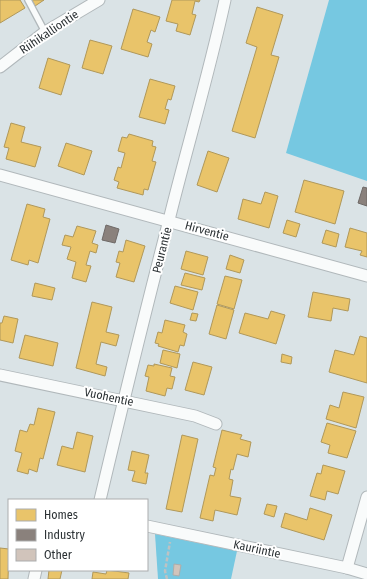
<svg xmlns="http://www.w3.org/2000/svg" width="367" height="579" viewBox="0 0 367 579" font-family="'Fira Sans Condensed',sans-serif">
	<style>
		.forest { fill: #76c8e1 }
		.homes { fill: #e9c46a; stroke: #b0985a }
		.industry { fill: #8a817c; stroke: #6e6967 }
		.building { fill: #d1c4bb; stroke: #abadac }
		.lines { fill: none; stroke-linecap: round; stroke-linejoin: round }
		.service-casing { stroke: #b1b8bb; stroke-width: 8 }
		.minor-casing { stroke: #b1b8bb; stroke-width: 13 }
		.path { stroke: #bec2c3; stroke-width: 2.5; stroke-dasharray: 4 2; stroke-linecap: butt }
		.service { stroke: #f9fbfb; stroke-width: 5.5 }
		.minor { stroke: #f9fbfb; stroke-width: 11 }
		.labels { text-anchor: middle; dominant-baseline: central; stroke-width: 4; stroke-linejoin: round; paint-order: stroke }
		.street-label { font-size: 12px; fill: #2c3235; stroke: #fff }
	</style>
	<rect width="100%" height="100%" fill="#dae3e6"/>
	<g class="forest">
		<polygon points="329,0 367,0 367,181 286,153"/>
		<polygon points="155,534 237,551 231,579 158,579"/>
	</g>
	<g class="homes">
		<polygon points="0,0 20,0 25,8 0,23"/>
		<polygon points="32,0 44,0 35,6"/>
		<polygon points="172,0 200,0 199,2 195,1 192,14 196,15 190,35 176,31 178,24 166,21"/>
		<polygon points="257,7 283,15 271,55 279,57 255,138 232,131 257,47 246,43"/>
		<polygon points="133,9 160,17 155,32 151,30 147,42 152,44 148,57 121,49"/>
		<polygon points="90,40 112,46 103,74 82,68"/>
		<polygon points="48,58 70,65 61,95 39,88"/>
		<polygon points="150,79 175,86 171,100 168,99 165,109 169,110 165,124 139,117"/>
		<polygon points="11,123 25,127 21,142 41,147 35,167 6,159 9,148 4,147"/>
		<polygon points="129,134 153,141 152,146 156,147 152,161 156,162 148,190 144,189 143,195 117,188 119,182 114,180 118,167 121,168 125,153 118,151 122,137 127,138"/>
		<polygon points="66,143 92,151 84,175 58,166"/>
		<polygon points="208,151 229,158 217,192 197,185"/>
		<polygon points="304,180 344,191 335,224 295,212"/>
		<polygon points="265,192 278,196 269,228 238,219 243,199 261,204"/>
		<polygon points="27,204 45,209 43,217 50,219 38,263 29,260 28,265 11,260"/>
		<polygon points="287,220 300,224 296,237 283,233"/>
		<polygon points="77,226 96,231 92,243 98,245 96,253 90,251 86,265 91,266 86,282 72,278 76,262 67,259 71,247 62,245 65,235 73,237"/>
		<polygon points="350,228 367,233 367,257 360,255 362,251 345,247"/>
		<polygon points="326,230 339,234 336,247 322,243"/>
		<polygon points="126,240 145,246 134,282 116,277 120,263 116,262 119,251 123,252"/>
		<polygon points="186,251 208,257 203,275 181,269"/>
		<polygon points="230,255 244,260 240,273 226,269"/>
		<polygon points="185,273 205,278 202,290 181,285"/>
		<polygon points="225,276 242,280 234,309 217,304"/>
		<polygon points="35,283 55,288 52,300 32,296"/>
		<polygon points="175,286 198,292 193,310 170,303"/>
		<polygon points="313,292 350,299 348,311 333,308 331,321 308,317"/>
		<polygon points="92,302 112,307 106,332 119,335 116,346 101,342 96,364 107,367 105,376 76,368"/>
		<polygon points="217,305 234,310 226,339 209,334"/>
		<polygon points="271,311 285,315 276,344 239,333 245,313 268,319"/>
		<polygon points="192,313 198,314 196,321 190,320"/>
		<polygon points="4,316 18,319 13,343 0,340 0,323 2,323"/>
		<polygon points="165,320 185,325 183,332 187,334 184,346 180,345 178,352 158,346 159,344 155,343 158,332 162,333"/>
		<polygon points="25,335 58,343 53,366 19,358"/>
		<polygon points="360,336 367,338 367,383 329,372 335,350 354,355"/>
		<polygon points="163,350 180,354 177,368 160,363"/>
		<polygon points="282,354 292,357 291,364 281,362"/>
		<polygon points="193,362 212,367 204,395 185,390"/>
		<polygon points="154,364 172,368 170,376 175,377 172,389 167,388 165,396 146,391 149,377 145,376 148,365 154,366"/>
		<polygon points="343,392 364,397 356,428 326,419 330,405 339,408"/>
		<polygon points="38,408 55,412 43,459 40,458 37,472 29,469 28,474 17,471 22,453 15,451 20,430 27,432 30,424 34,425"/>
		<polygon points="327,423 356,431 347,458 328,453 330,445 321,442"/>
		<polygon points="222,430 242,435 240,439 251,442 248,457 237,454 233,470 231,469 229,479 233,480 230,496 241,498 237,515 215,510 213,521 200,518 210,475 214,476 216,468 213,467"/>
		<polygon points="77,432 93,436 85,472 57,465 62,446 73,449"/>
		<polygon points="182,435 198,439 182,512 166,509"/>
		<polygon points="132,451 149,455 145,473 148,473 146,484 132,481 135,471 128,470"/>
		<polygon points="323,465 345,471 338,494 327,491 325,500 310,496 317,473 321,474"/>
		<polygon points="267,504 277,506 274,517 264,514"/>
		<polygon points="310,508 332,515 324,540 281,527 285,513 307,520"/>
		<polygon points="0,548 9,549 8,579 0,579"/>
		<polygon points="49,570 62,570 60,579 48,579"/>
		<polygon points="107,570 129,573 128,579 92,579 93,572 106,574"/>
	</g>
	<g class="industry">
		<polygon points="363,187 367,188 367,206 358,203"/>
		<polygon points="106,225 119,229 115,243 102,240"/>
	</g>
	<polygon class="building" points="174,564 181,565 179,576 173,575"/>
	<g class="lines">
		<g class="service-casing">
			<polyline id="service" points="28,0 45,32"/>
		</g>
		<g class="minor-casing">
			<g id="minor">
				<polyline points="0,67 45,32 99,0"/>
				<polyline points="0,175 367,276"/>
				<polyline points="0,375 195,416 216,424"/>
				<path d="M100,500C122,407 145,313 169,220C187,147 209,74 225,0"/>
				<polyline points="147,526 347,568 367,574"/>
				<polyline points="347,568 367,497"/>
				<polyline points="34,579 36,570"/>
			</g>
		</g>
		<polyline class="path" points="167,579 165,571 170,542"/>
		<use href="#service" class="service"/>
		<use href="#minor" class="minor"/>
	</g>
	<g class="labels">
		<g class="street-label">
			<text transform="translate(49 32) rotate(-34)">Riihikalliontie</text>
			<text transform="translate(207 231) rotate(15)">Hirventie</text>
			<text transform="translate(162 250) rotate(-76)">Peurantie</text>
			<text transform="translate(109 397) rotate(12)">Vuohentie</text>
			<text transform="translate(257 549) rotate(12)">Kauriintie</text>
		</g>
	</g>
	<rect x="8" y="499" width="140" height="72" fill="#ffffff" stroke="#abadae"/>
	<rect x="16" y="509" width="20" height="12" fill="#e9c46a" stroke="#abadae"/>
	<text x="44" y="519" font-size="12" fill="#2c3235">Homes</text>
	<rect x="16" y="529" width="20" height="12" fill="#8a817c" stroke="#abadae"/>
	<text x="44" y="539" font-size="12" fill="#2c3235">Industry</text>
	<rect x="16" y="549" width="20" height="12" fill="#d1c4bb" stroke="#abadae"/>
	<text x="44" y="559" font-size="12" fill="#2c3235">Other</text>
</svg>
